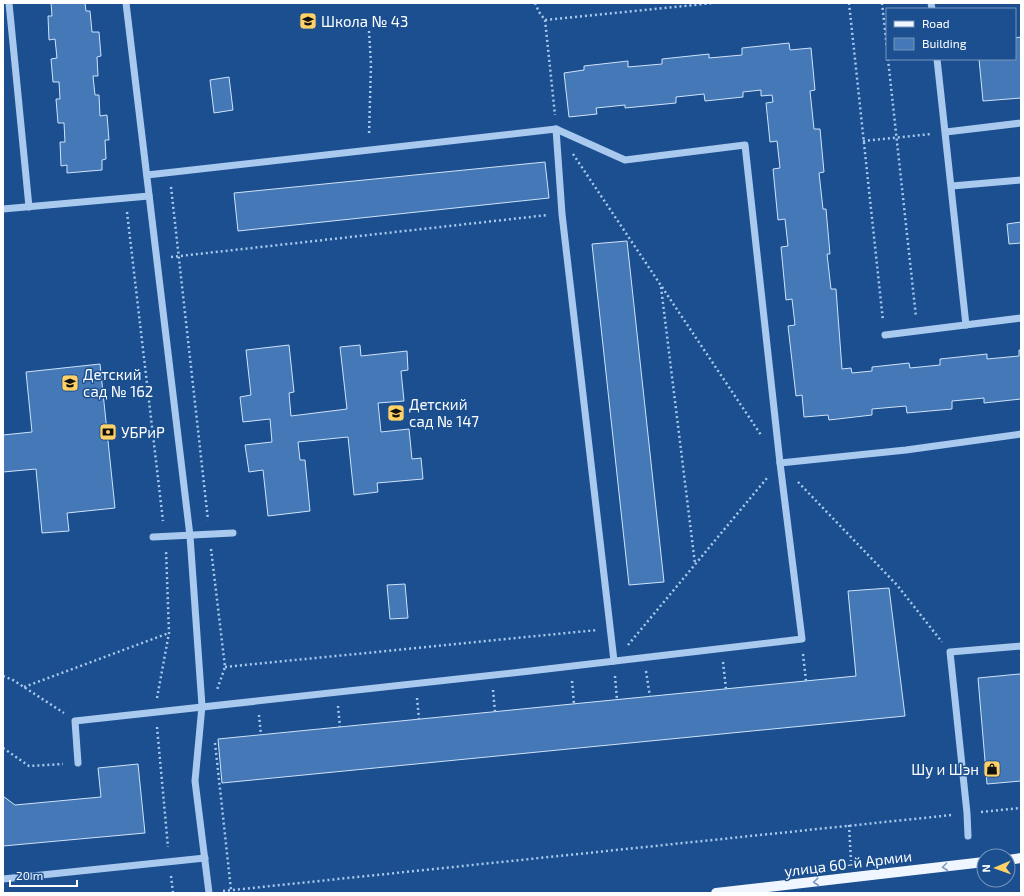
<svg xmlns="http://www.w3.org/2000/svg" width="1024" height="896" viewBox="0 0 1024 896" font-family="'Exo 2',sans-serif">
	<style>
		.building { fill: #4478b7; stroke: #cfe3fa }
		.lines { fill: none; stroke-linecap: round; stroke-linejoin: round }
		.path { stroke: #a9c9ee; stroke-width: 2.5; stroke-dasharray: 2 3; stroke-linecap: butt }
		.minor { stroke: #a9c9ee; stroke-width: 7 }
		.major { stroke: #f0f6ff; stroke-width: 10 }
		.oneway { stroke: #7b9ac1 }
		.labels { text-anchor: middle; dominant-baseline: central; stroke-width: 3; stroke-linejoin: round; paint-order: stroke }
		.poi-label { font-size: 15px; fill: #fff; stroke: #1b4f8f; text-anchor: start }
		.street-label { font-size: 15px; fill: #fff; stroke: #1b4f8f }
	</style>
	<rect width="100%" height="100%" fill="#1b4f8f"/>
	<g class="building">
		<polygon points="51,3 85,3 86,11 90,11 92,32 99,32 101,56 97,57 98,76 93,76 95,95 99,95 100,116 107,115 109,140 105,140 106,159 102,160 102,170 67,173 67,165 61,166 60,142 65,142 64,123 58,123 56,99 60,99 59,82 53,82 51,59 57,58 55,39 49,40 48,16 52,16"/>
		<polygon points="1021,37 1021,98 983,101 979,59 1015,59 1015,38"/>
		<polygon points="789,43 790,50 811,48 815,90 810,91 814,129 820,129 824,172 819,173 823,209 826,209 830,254 827,254 831,289 836,289 842,369 851,368 852,373 872,371 872,367 909,363 910,368 940,365 940,359 987,354 987,359 1019,356 1019,350 1021,350 1021,399 984,403 984,398 952,401 952,409 907,413 906,406 872,409 872,415 829,420 828,415 804,417 802,395 796,396 788,326 795,325 792,299 786,300 781,247 788,246 785,219 778,220 773,169 780,168 777,141 770,142 766,103 773,102 772,95 761,96 761,90 743,92 743,97 705,101 704,94 676,97 676,103 625,108 625,105 596,108 597,114 569,117 564,73 584,70 584,66 628,61 628,67 662,64 662,59 709,54 709,58 742,55 742,48"/>
		<polygon points="229,77 233,110 214,113 210,80"/>
		<polygon points="545,162 549,198 238,231 234,193"/>
		<polygon points="1021,222 1021,243 1009,244 1007,224"/>
		<polygon points="627,241 664,582 629,585 592,244"/>
		<polygon points="289,345 294,392 289,393 291,416 347,409 340,347 360,345 361,356 407,351 408,370 401,371 404,401 378,403 381,432 409,429 412,459 421,458 423,479 377,483 378,492 354,495 348,437 298,442 300,460 305,460 310,511 268,516 263,470 249,472 245,445 272,442 270,419 243,422 240,397 251,395 246,350"/>
		<polygon points="100,364 115,508 67,513 69,531 42,533 36,469 3,472 3,435 32,432 26,372"/>
		<polygon points="405,584 408,618 390,619 387,585"/>
		<polygon points="889,588 905,716 222,783 218,739 856,676 848,591"/>
		<polygon points="1019,674 1021,674 1021,781 987,784 978,678"/>
		<polygon points="138,764 145,833 3,846 3,796 15,805 101,797 98,768"/>
	</g>
	<g class="lines">
		<g class="path">
			<polyline points="535,3 539,12 545,20 713,3"/>
			<polyline points="849,3 883,321"/>
			<polyline points="882,3 887,48"/>
			<polyline points="545,20 555,115"/>
			<polyline points="369,31 371,64 369,136"/>
			<polyline points="888,59 916,317"/>
			<polyline points="863,141 931,134"/>
			<polyline points="573,154 761,435"/>
			<polyline points="171,187 208,520"/>
			<polyline points="127,212 163,521"/>
			<polyline points="171,257 548,215"/>
			<polyline points="661,287 695,564"/>
			<polyline points="798,482 897,585 942,642"/>
			<polyline points="211,549 225,667 217,690"/>
			<polyline points="628,645 767,478"/>
			<polyline points="803,654 806,681"/>
			<polyline points="723,662 726,689"/>
			<polyline points="225,667 597,630"/>
			<polyline points="646,671 650,697"/>
			<polyline points="3,676 13,680 64,713"/>
			<polyline points="615,676 617,700"/>
			<polyline points="572,681 574,704"/>
			<polyline points="24,687 169,633"/>
			<polyline points="493,690 495,712"/>
			<polyline points="157,698 169,633 166,550"/>
			<polyline points="417,698 419,719"/>
			<polyline points="338,706 340,727"/>
			<polyline points="259,715 261,735"/>
			<polyline points="157,727 168,847"/>
			<polyline points="215,743 231,890"/>
			<polyline points="3,748 29,766 63,764"/>
			<polyline points="981,812 1021,808"/>
			<polyline points="849,825 851,861"/>
			<polyline points="171,876 173,893"/>
			<polyline points="223,891 952,815"/>
		</g>
		<g class="minor">
			<polyline points="9,3 29,207"/>
			<polyline points="126,3 190,536 202,706 195,781 209,893"/>
			<polyline points="931,3 932,9"/>
			<polyline points="937,59 966,325"/>
			<polyline points="556,129 562,214 614,661"/>
			<polyline points="946,132 1021,123"/>
			<polyline points="147,175 556,129 625,160 745,145 780,463"/>
			<polyline points="952,186 1021,180"/>
			<polyline points="3,209 149,196"/>
			<polyline points="885,335 1021,318"/>
			<polyline points="153,537 233,533"/>
			<polyline points="78,763 75,721 530,671 802,639 780,463 906,450 1021,434"/>
			<polyline points="968,836 967,813 950,652 1021,646"/>
			<polyline points="3,879 205,858"/>
		</g>
		<g class="major">
			<polyline points="1008,860 1021,858"/>
			<polyline points="716,893 984,862"/>
		</g>
	</g>
	<defs><path id="oneway-chevron" d="M-2-3.5L2.5 0L-2 3.5" fill="none" stroke-width="1.6" stroke-linecap="round" stroke-linejoin="round"/></defs>
	<g class="oneway">
		<use href="#oneway-chevron" transform="translate(945 867) rotate(173)"/>
		<use href="#oneway-chevron" transform="translate(816 882) rotate(174)"/>
	</g>
	<defs>
		<g id="school-square" transform="scale(0.9)"><rect x="-9" y="-9" width="18" height="18" rx="4" fill="#ffd166" stroke="#1b4f8f"/><path d="M0-5L7-2L0 1L-7-2ZM-4 1L0 2.5L4 1V4Q0 6-4 4Z" fill="#111"/></g>
		<g id="bank-square" transform="scale(0.9)"><rect x="-9" y="-9" width="18" height="18" rx="4" fill="#ffd166" stroke="#1b4f8f"/><path d="M-6-4H6V4H-6ZM0-2.3a2.3 2.3 0 1 0 0 4.6a2.3 2.3 0 1 0 0-4.6Z" fill="#111"/></g>
		<g id="shop-square" transform="scale(0.9)"><rect x="-9" y="-9" width="18" height="18" rx="4" fill="#ffd166" stroke="#1b4f8f"/><path d="M-5-2.5h2.3a2.7 3.5 0 0 1 5.4 0H5L5.5 6h-11ZM-1.5-2.5h3a1.5 2.3 0 0 0-3 0Z" fill="#111"/></g>
	</defs>
	<g fill-rule="evenodd">
		<use href="#school-square" x="308" y="21"/>
		<use href="#school-square" x="70" y="383"/>
		<use href="#school-square" x="396" y="413"/>
		<use href="#bank-square" x="108" y="432"/>
		<use href="#shop-square" x="992" y="769"/>
	</g>
	<g class="labels">
		<g class="poi-label">
			<text x="321" y="21">Школа № 43</text>
			<text x="83" y="374">Детский<tspan x="83" dy="17">сад № 162</tspan></text>
			<text x="409" y="404">Детский<tspan x="409" dy="17">сад № 147</tspan></text>
			<text x="121" y="432">УБРиР</text>
			<text x="979" y="769" text-anchor="end">Шу и Шэн</text>
		</g>
		<g class="street-label">
			<text transform="translate(848 863) rotate(-7)">улица 60-й Армии</text>
		</g>
	</g>
	<rect width="1024" height="896" fill="none" stroke="#ffffff" stroke-width="8"/>
	<rect x="886" y="8" width="130" height="52" fill="#1b4f8f" stroke="#7695bc"/>
	<rect x="894" y="21" width="20" height="6" fill="#f0f6ff" stroke="#7695bc"/>
	<text x="922" y="28" font-size="12" fill="#ffffff">Road</text>
	<rect x="894" y="38" width="20" height="12" fill="#4478b7" stroke="#7695bc"/>
	<text x="922" y="48" font-size="12" fill="#ffffff">Building</text>
	<g transform="translate(996 868) rotate(268)"><circle r="19" fill="#1b4f8f" stroke="#7695bc"/>
	<path d="M0-3L7 15L0 10L-7 15Z" fill="#ffd166"/>
	<text y="-6" font-size="11" font-weight="bold" text-anchor="middle" fill="#ffffff">N</text>
	</g>
	<path d="M10 880v6h67v-6" fill="none" stroke="#ffffff" stroke-width="2"/>
	<text x="16" y="880" font-size="12" fill="#ffffff" stroke="#1b4f8f" stroke-width="3" paint-order="stroke">20 m</text>
</svg>
